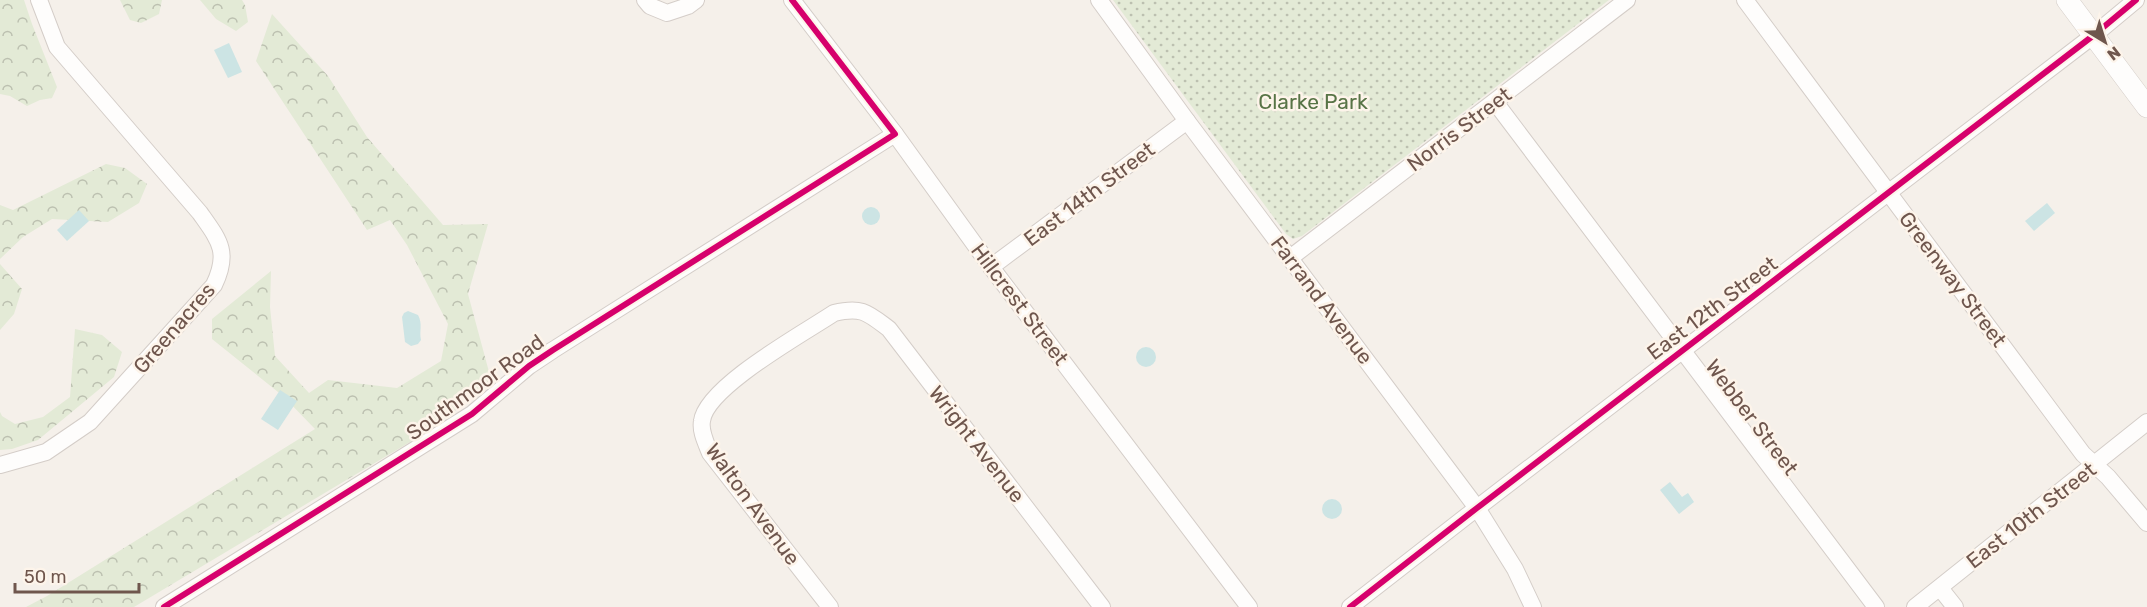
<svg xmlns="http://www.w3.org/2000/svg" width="2147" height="607" viewBox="0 0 2147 607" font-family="Rubik,sans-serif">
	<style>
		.forest { fill: url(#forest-crowns) }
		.park { fill: url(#park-dots) }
		.water { fill: #cce4e4 }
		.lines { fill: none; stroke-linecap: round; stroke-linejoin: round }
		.minor-casing { stroke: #d4cdc8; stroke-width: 18 }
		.tertiary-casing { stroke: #d4cdc8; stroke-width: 22 }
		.minor { stroke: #fefdfc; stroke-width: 16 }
		.tertiary { stroke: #fefdfc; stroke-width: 21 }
		.cycleway-casing { stroke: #fdf4ea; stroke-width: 10 }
		.cycleway { stroke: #d6006c; stroke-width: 6 }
		.labels { text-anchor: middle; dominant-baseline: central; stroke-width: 5; stroke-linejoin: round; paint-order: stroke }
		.park-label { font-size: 21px; fill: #587446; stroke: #fdf4ea }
		.street-label { font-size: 21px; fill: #6f564d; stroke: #fdf4ea }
	</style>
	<defs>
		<pattern id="forest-crowns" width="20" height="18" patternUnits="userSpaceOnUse" patternTransform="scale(1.5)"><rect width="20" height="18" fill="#e3ead6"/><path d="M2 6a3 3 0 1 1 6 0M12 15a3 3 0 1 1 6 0" fill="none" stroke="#bcc0b0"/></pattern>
		<pattern id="park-dots" width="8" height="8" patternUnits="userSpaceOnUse" patternTransform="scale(1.5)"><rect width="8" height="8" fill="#e3ead6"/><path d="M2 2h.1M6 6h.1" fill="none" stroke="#bcc0b0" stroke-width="1.8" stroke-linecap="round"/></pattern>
	</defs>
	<rect width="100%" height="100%" fill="#f5f0ea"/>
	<g class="forest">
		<polygon points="0,0 24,0 32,24 57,87 52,98 40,100 27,106 10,96 0,94"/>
		<polygon points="120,0 162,0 159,14 141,23 130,20"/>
		<polygon points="200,0 242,0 245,5 248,22 236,31 216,19"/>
		<polygon points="272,14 328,76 367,137 443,225 488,224 468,294 492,383 425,433 134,607 26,607 47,596 315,429 283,396 212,339 212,319 271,271 270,307 275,356 309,393 328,380 397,388 441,361 448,324 407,245 390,220 367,230 256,61"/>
		<polygon points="106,164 125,168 147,184 139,203 108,222 52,219 23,237 0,259 0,205 13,210"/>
		<polygon points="0,264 22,289 14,314 0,330"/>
		<polygon points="75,329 102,335 122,352 114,377 38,440 12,449 0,450 0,412 2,416 15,424 43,417 70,397"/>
	</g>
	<polygon class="park" points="1113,0 1609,0 1302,236 1293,239 1286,234"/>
	<g class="water">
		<polygon points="229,43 242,72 228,78 214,50"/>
		<polygon points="2047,203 2055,213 2034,231 2025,221"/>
		<circle cx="871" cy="216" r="9"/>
		<polygon points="79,210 89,221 67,241 57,230"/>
		<path d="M408,311L418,315C423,324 419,331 421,340L418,344L411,346L405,342L402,317L404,313Z"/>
		<circle cx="1146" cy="357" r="10"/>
		<polygon points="280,390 297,401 278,430 261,419"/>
		<polygon points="1670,482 1682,497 1688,493 1694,502 1679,514 1660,490"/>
		<circle cx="1332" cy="509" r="10"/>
	</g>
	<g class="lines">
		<g class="minor-casing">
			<g id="minor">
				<polyline points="645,0 650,6 667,13 688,6 696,0"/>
				<polyline points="792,0 895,134 991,267 1249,607"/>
				<polyline points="1099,0 1187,121 1477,508 1515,569 1533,607"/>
				<polyline points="1745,0 2083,454 2108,477 2147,523"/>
				<polyline points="1495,102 1876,607"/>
				<polyline points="1290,258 1627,0"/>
				<polyline points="991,267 1187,121"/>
				<path d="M0,465L46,452L90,422L214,285C230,252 219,240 200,213L57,47L39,0"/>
				<polyline points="1940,588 1955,607"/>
				<polyline points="164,607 472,414 529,366 553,350 895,134"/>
				<path d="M830,607L710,453C706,443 700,431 702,421C706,387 804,333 834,313C862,306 868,313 889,329L1102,607"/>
				<polyline points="1350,607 1477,508 2094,35 2136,0"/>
				<polyline points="1915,607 2147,422"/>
			</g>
		</g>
		<g class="tertiary-casing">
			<polyline id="tertiary" points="2067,0 2147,107"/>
		</g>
		<use href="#minor" class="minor"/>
		<use href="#tertiary" class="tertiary"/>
		<g class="cycleway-casing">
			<g id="cycleway">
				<polyline points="164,607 472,414 529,366 553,350 895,134 792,0"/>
				<polyline points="1350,607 1477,508 2094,35 2136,0"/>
			</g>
		</g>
		<use href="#cycleway" class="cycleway"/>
	</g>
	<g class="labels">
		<g class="park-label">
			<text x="1313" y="101">Clarke Park</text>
		</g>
		<g class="street-label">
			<text transform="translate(1459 129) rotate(-37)">Norris Street</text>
			<text transform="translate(1089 194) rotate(-37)">East 14th Street</text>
			<text transform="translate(1953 279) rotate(53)">Greenway Street</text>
			<text transform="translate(1322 300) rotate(53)">Farrand Avenue</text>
			<text transform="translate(1020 304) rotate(53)">Hillcrest Street</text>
			<text transform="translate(1712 308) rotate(-37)">East 12th Street</text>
			<text transform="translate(174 328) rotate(-49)">Greenacres</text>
			<text transform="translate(475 387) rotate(-36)">Southmoor Road</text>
			<text transform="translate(1752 417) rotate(53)">Webber Street</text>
			<text transform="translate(977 444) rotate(52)">Wright Avenue</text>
			<text transform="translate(753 504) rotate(54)">Walton Avenue</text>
			<text transform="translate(2031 515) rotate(-38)">East 10th Street</text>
		</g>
	</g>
	<g transform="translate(2105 42) rotate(142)" stroke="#fdf4ea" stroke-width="4.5" paint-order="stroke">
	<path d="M0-4.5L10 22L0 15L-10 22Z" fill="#6f564d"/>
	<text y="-9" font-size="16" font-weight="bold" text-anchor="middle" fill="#6f564d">N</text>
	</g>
	<path d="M15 583v9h124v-9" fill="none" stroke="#6f564d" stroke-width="3"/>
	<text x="24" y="583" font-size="18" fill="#6f564d" stroke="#fdf4ea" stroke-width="4.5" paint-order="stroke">50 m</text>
</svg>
